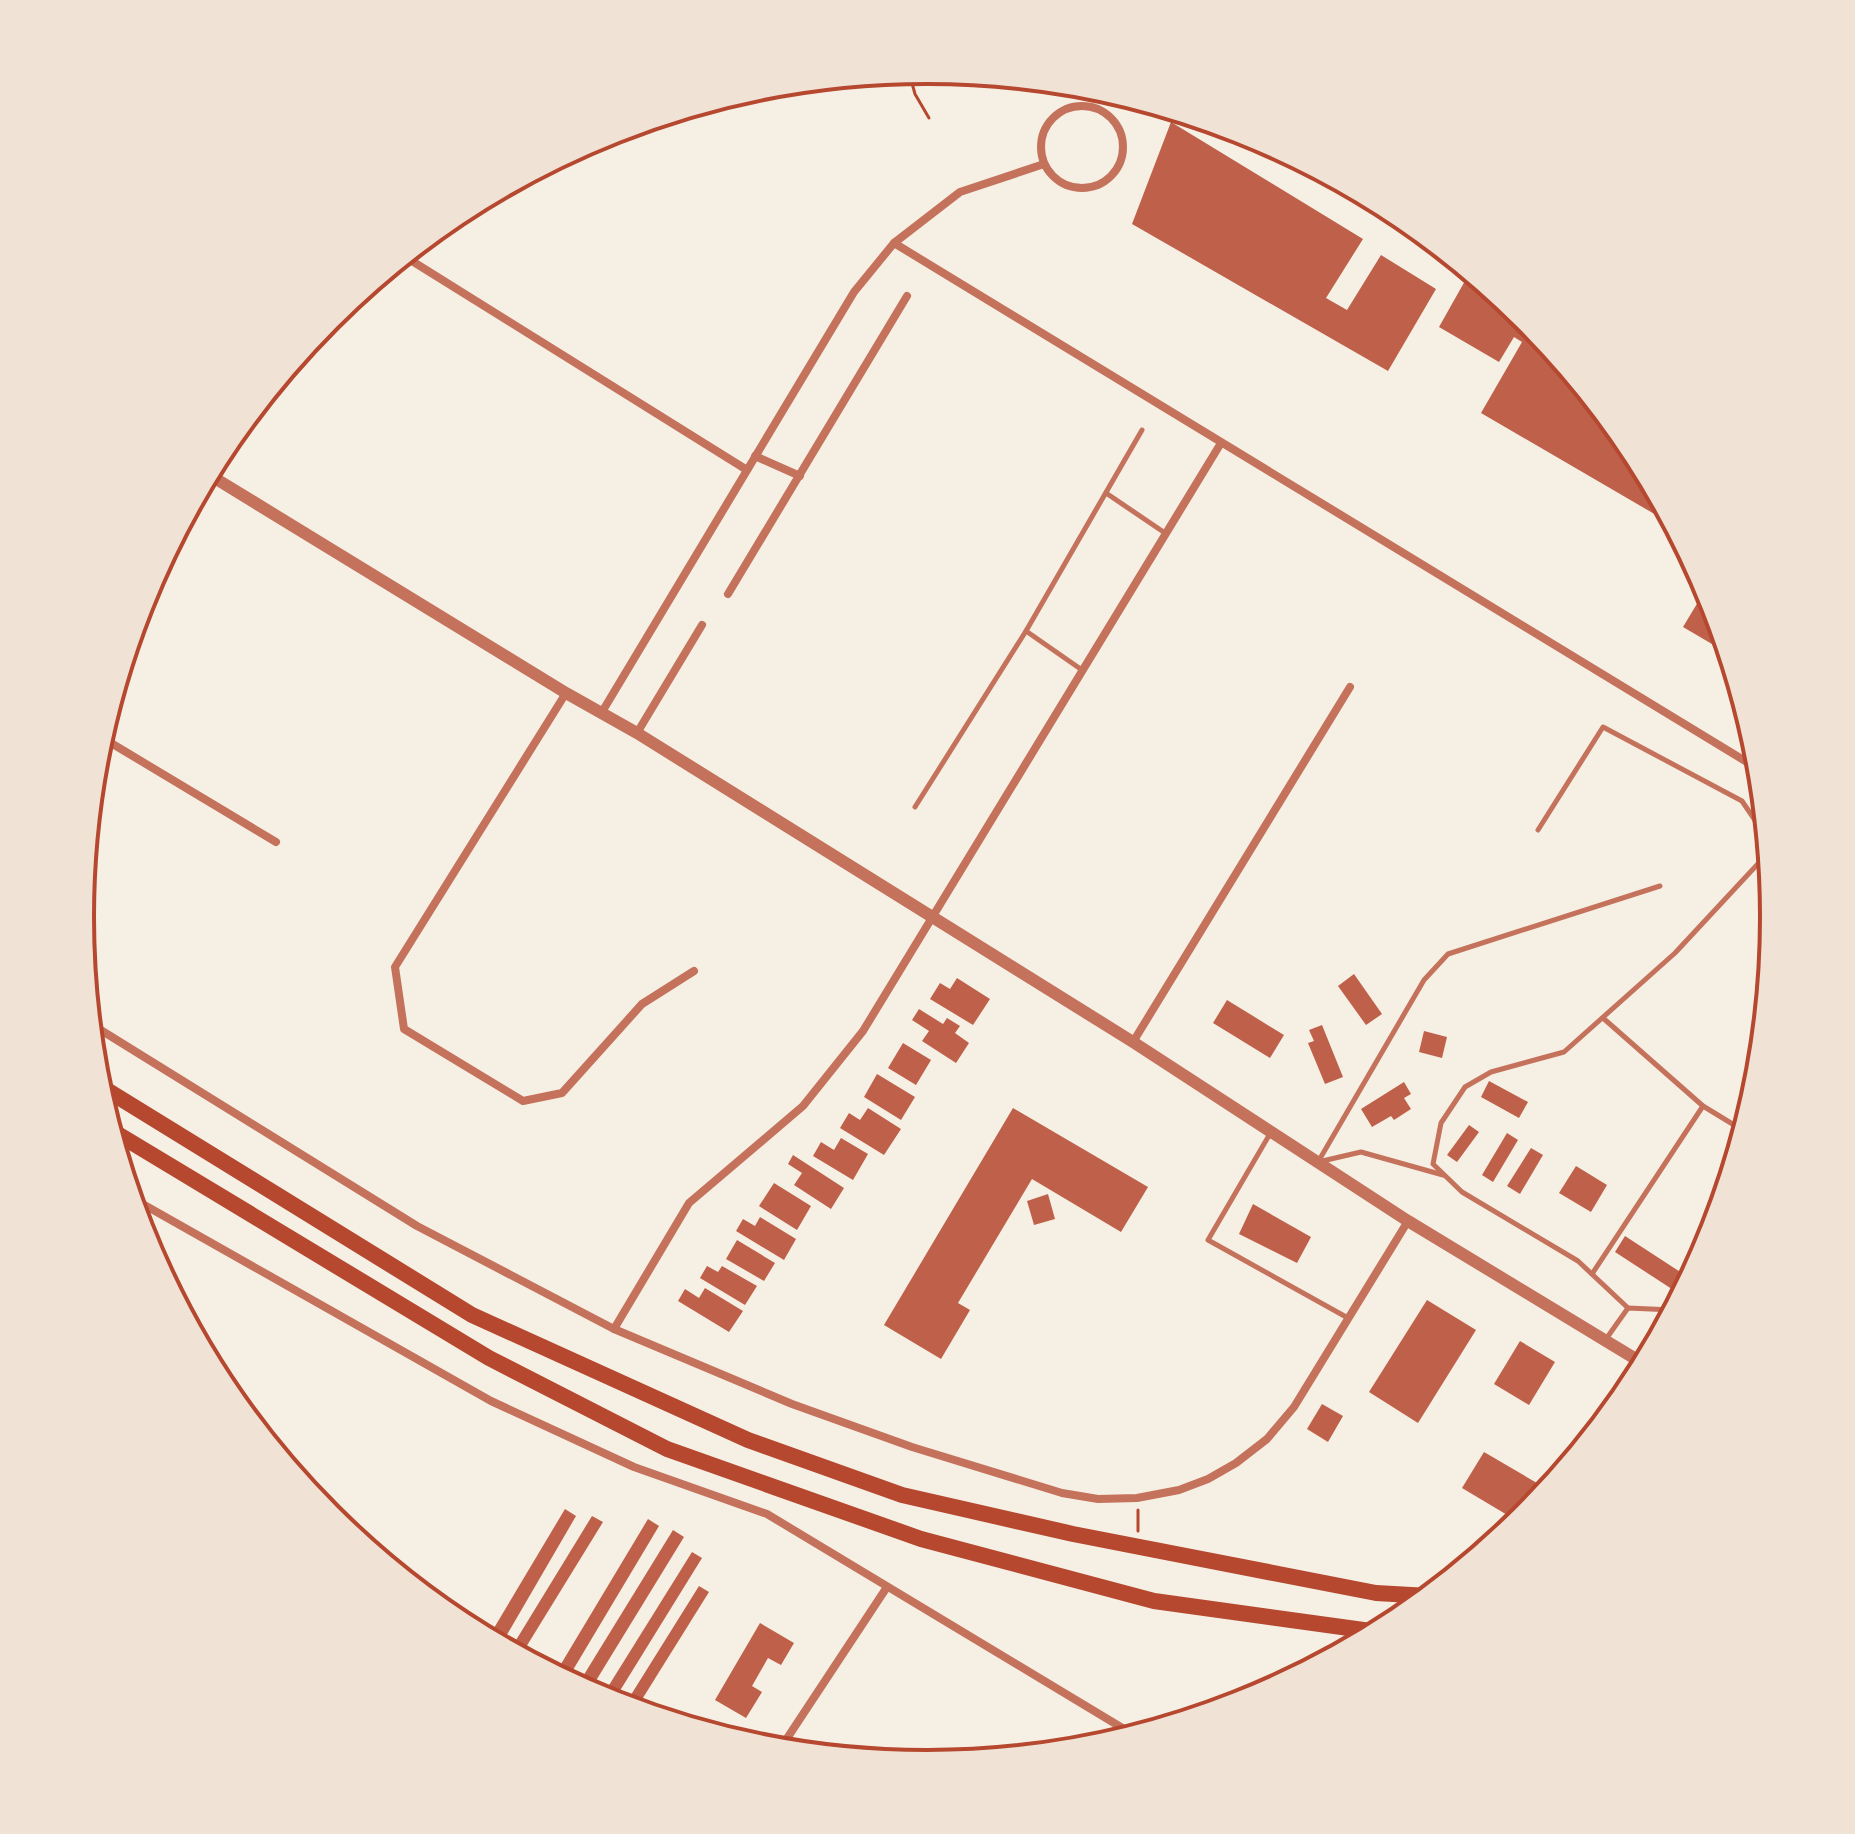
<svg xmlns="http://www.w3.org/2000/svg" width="1855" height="1834" viewBox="0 0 1855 1834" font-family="Manrope,sans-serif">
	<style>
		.building { fill: #bf614a }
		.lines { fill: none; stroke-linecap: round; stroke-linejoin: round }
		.path { stroke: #b5482f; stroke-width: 3 }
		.service { stroke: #c5725c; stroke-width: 5 }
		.minor { stroke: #c5725c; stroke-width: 8 }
		.tertiary { stroke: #c5725c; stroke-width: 12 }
		.trunk { stroke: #b5482f; stroke-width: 16 }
		.rim { fill: none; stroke: #b5482f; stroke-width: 4 }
	</style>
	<rect width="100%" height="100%" fill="#f6efe4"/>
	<g class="building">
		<polygon points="1171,122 1363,239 1326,298 1347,310 1381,255 1436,289 1388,371 1132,224"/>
		<polygon points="1470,272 1527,318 1632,447 1675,526 1481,413 1522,342 1514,337 1499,362 1439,327"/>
		<polygon points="1707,587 1710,593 1729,654 1683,627"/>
		<polygon points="1354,974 1382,1014 1366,1025 1338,986"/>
		<polygon points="957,978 990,999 973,1025 930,999 940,983 950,989"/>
		<polygon points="1227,1000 1284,1035 1270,1058 1213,1023"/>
		<polygon points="919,1009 943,1024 947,1018 960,1026 955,1033 969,1043 956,1063 922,1041 929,1031 912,1020"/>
		<polygon points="1322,1025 1343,1077 1325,1084 1308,1043 1314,1041 1309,1030"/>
		<polygon points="1424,1031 1447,1037 1442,1058 1419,1052"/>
		<polygon points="903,1043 931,1060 916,1085 888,1068"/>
		<polygon points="877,1074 915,1097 901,1120 864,1097"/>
		<polygon points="1489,1081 1528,1102 1519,1118 1481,1097"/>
		<polygon points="1404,1082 1411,1094 1404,1098 1411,1109 1394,1120 1391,1116 1372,1127 1361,1109"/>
		<polygon points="868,1108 901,1129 884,1155 840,1128 849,1113 860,1120"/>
		<polygon points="1013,1108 1148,1187 1121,1232 1032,1179 958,1303 970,1310 941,1359 884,1325"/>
		<polygon points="1469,1125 1479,1132 1457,1162 1447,1155"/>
		<polygon points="1507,1133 1518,1140 1493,1182 1482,1175"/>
		<polygon points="841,1138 868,1154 853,1180 813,1156 821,1142 834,1150"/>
		<polygon points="1531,1148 1543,1155 1520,1194 1507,1186"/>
		<polygon points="793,1155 844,1188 831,1209 794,1185 802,1173 788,1164"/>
		<polygon points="1576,1166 1607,1185 1591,1212 1559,1193"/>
		<polygon points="774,1183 811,1206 797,1230 759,1206"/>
		<polygon points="1048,1194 1055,1219 1034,1225 1027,1201"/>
		<polygon points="1253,1204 1311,1237 1297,1263 1239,1234"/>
		<polygon points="760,1217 796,1239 784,1260 736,1231 743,1219 755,1226"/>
		<polygon points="1625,1236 1688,1277 1678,1293 1615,1252"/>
		<polygon points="737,1240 775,1263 764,1281 726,1259"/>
		<polygon points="707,1266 718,1272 722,1266 757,1286 745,1305 700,1278"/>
		<polygon points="705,1288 743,1311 729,1332 678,1301 685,1289 699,1298"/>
		<polygon points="1427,1300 1476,1330 1418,1423 1369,1392"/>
		<polygon points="1520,1341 1555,1362 1529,1405 1494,1384"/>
		<polygon points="1322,1404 1343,1416 1328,1442 1307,1429"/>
		<polygon points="1484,1452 1542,1486 1519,1522 1462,1488"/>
		<polygon points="565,1509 576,1516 501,1645 488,1638"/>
		<polygon points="592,1516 603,1522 523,1652 521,1655 510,1650"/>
		<polygon points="648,1519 659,1526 567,1680 555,1674"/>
		<polygon points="673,1530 684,1537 589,1692 577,1686"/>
		<polygon points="692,1552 702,1558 613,1702 601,1698"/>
		<polygon points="699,1586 709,1592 636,1709 624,1706"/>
		<polygon points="760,1623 794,1643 781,1665 768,1658 752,1686 762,1692 746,1718 715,1700"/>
	</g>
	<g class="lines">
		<g class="path">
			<polyline points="909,72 915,94 929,118"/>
			<polyline points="1138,1510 1138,1531"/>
		</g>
		<g class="service">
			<polyline points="1106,493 1165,533"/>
			<polyline points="1026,631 1142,430"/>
			<polyline points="915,807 1026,631 1082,670"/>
			<polyline points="1538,830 1603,727 1742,801 1767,838"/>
			<polyline points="1603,1018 1703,1106 1744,1131"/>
			<polyline points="1271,1132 1208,1240 1348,1318"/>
			<polyline points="1443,1175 1361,1152 1318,1162 1424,980 1448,954 1660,886"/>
			<polyline points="1592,1274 1703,1106"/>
			<polyline points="1628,1308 1578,1261 1462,1192 1433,1164 1441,1123 1465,1087 1491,1072 1564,1052 1675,953 1768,853"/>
			<polyline points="1606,1339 1628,1308 1673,1310"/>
		</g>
		<g class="minor">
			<circle cx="1082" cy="147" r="41"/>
			<polyline points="894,243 1760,770"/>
			<polyline points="404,256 747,470"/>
			<polyline points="755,456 800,476"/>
			<polyline points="728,594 907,296"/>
			<polyline points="566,693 395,967 404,1029 523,1101 562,1093 642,1004 694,971"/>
			<polyline points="602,712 854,292 894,243 960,192 1044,164"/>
			<polyline points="637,733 702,625"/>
			<polyline points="101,737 276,842"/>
			<polyline points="91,1024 417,1226 614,1329 792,1404 912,1447 1062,1493 1098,1499 1137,1498 1179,1490 1208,1479 1236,1463 1267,1439 1294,1407 1408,1221"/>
			<polyline points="1133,1042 1350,687"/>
			<polyline points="132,1198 491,1401 634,1467 767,1514 1134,1735"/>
			<polyline points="614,1329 689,1203 803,1106 863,1031 1221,443"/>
			<polyline points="780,1749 887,1587"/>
		</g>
		<polyline class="tertiary" points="208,474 566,693 637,733 1133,1042 1408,1221 1644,1364"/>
		<g class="trunk">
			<polyline points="97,1084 472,1315 748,1440 902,1495 1073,1534 1376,1593 1429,1596"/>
			<polyline points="111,1130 489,1358 667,1449 921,1539 1154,1601 1378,1632"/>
		</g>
	</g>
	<path d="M0 0H1855V1834H0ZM94 917a833 833 0 1 1 1666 0a833 833 0 1 1-1666 0Z" fill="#f1e2d6" fill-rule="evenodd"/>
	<path class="rim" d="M94 917a833 833 0 1 1 1666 0a833 833 0 1 1-1666 0Z"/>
</svg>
